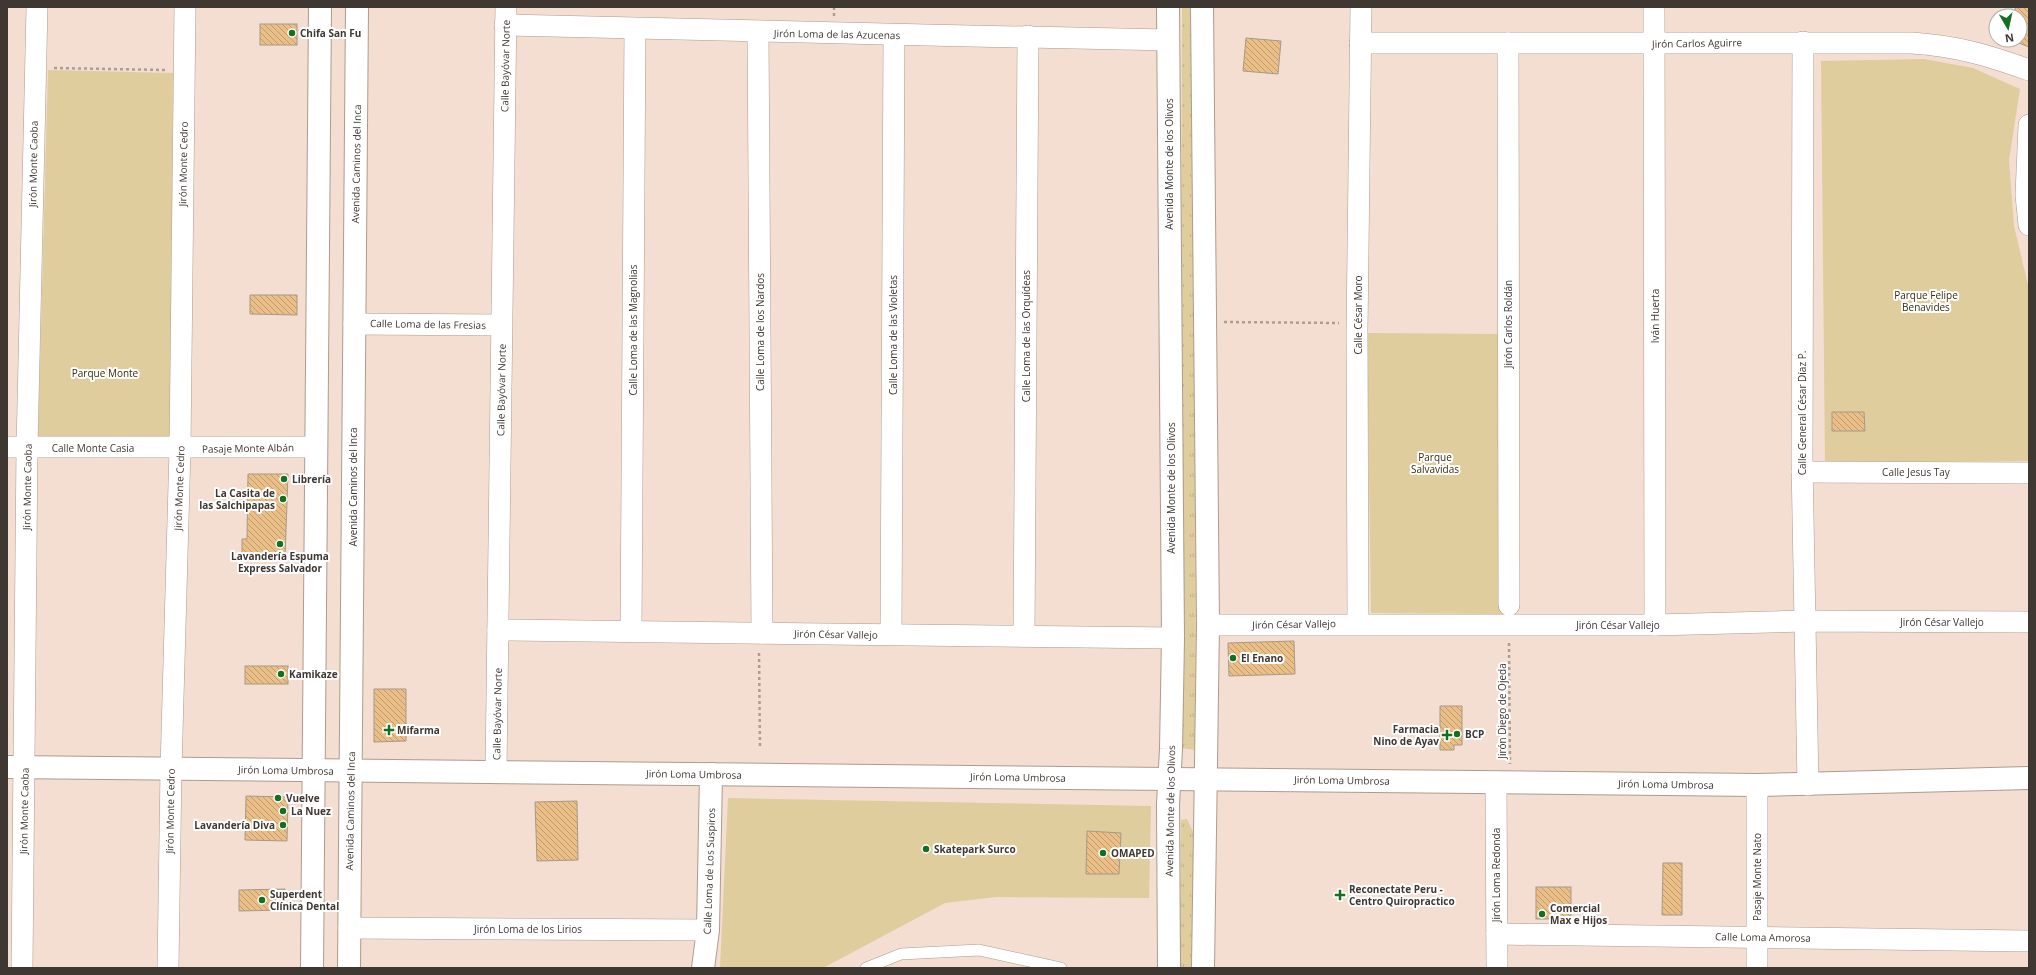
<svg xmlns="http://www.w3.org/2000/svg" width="2036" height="975" viewBox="0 0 2036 975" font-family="'Open Sans',sans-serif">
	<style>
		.grass { fill: url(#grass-tufts) }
		.park { fill: #dfcd9d }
		.building { fill: url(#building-back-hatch); stroke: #a79989 }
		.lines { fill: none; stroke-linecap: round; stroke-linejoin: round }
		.lane-casing { stroke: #ae9b8f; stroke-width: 12 }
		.street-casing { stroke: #ae9b8f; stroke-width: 22 }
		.secondary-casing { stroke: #ae9b8f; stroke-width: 24 }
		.path { stroke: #ad9d93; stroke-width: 2.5; stroke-dasharray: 3 3; stroke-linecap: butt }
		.lane { stroke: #fff; stroke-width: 11 }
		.street { stroke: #fff; stroke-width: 21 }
		.secondary { stroke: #fff; stroke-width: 22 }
		.poi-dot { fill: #127120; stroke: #fff; stroke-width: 1.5 }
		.labels { text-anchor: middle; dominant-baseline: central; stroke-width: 4; stroke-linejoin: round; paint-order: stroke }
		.poi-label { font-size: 10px; font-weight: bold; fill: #3f3732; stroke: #fff; text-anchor: start }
		.street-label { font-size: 10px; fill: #3f3732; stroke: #fff }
		.park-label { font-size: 10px; fill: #362c0f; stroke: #fff }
	</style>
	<defs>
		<pattern id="grass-tufts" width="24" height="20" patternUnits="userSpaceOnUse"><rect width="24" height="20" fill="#dfcd9d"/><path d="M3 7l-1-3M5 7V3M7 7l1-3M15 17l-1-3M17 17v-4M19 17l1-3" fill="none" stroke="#c0b188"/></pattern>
		<pattern id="building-back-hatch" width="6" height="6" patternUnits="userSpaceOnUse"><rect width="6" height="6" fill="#eabe87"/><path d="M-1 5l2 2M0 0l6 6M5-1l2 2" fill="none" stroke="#bf9b6f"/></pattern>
	</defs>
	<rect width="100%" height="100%" fill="#f3ded1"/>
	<g class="grass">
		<polygon points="1182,7 1194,7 1196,750 1180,748"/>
		<polygon points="1187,819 1195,836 1193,968 1180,968 1181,820"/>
	</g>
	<g class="park">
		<polygon points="1924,59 1973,68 2020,89 2009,160 2014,226 2029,289 2029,461 1825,462 1821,61"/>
		<polygon points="48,70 173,73 170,440 38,437"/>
		<polygon points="1367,333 1500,334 1502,614 1371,613"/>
		<polygon points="728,798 1151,806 1149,898 996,897 945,903 823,968 720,968"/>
	</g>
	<g class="building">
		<polygon points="2016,7 2029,7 2029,47 2011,40 2020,40 2020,16 2012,16"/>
		<rect x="260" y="24" width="37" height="21"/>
		<polygon points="1246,38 1281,41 1278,74 1243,71"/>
		<polygon points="250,295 297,295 297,315 250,314"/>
		<polygon points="1832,412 1864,412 1865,431 1832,431"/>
		<polygon points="248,474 288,474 285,559 242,558 242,539 247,539"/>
		<polygon points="1294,641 1295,674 1229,676 1228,643"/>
		<rect x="245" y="666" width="43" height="18"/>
		<polygon points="374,689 406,689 406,741 374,742"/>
		<polygon points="1440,706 1462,706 1462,745 1454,745 1454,750 1440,750"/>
		<polygon points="246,796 288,797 287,841 245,840"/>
		<polygon points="577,801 578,860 537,861 535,802"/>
		<polygon points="1087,831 1121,833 1119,874 1086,874"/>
		<polygon points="1663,863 1682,863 1682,915 1662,915"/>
		<rect x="1536" y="887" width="35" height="32"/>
		<polygon points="285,889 285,910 239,911 239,890"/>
	</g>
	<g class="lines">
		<g class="lane-casing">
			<polyline id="lane" points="866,968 901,954 979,950 1061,968"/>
		</g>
		<g class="street-casing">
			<g id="street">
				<polyline points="1654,7 1655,625"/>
				<path d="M505,25C726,32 947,35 1168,40"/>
				<polyline points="758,32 762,633"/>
				<polyline points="1803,42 1802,462 1808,785"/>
				<path d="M1360,43H1912C1957,46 1987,55 2029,70"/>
				<polyline points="1508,43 1509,605"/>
				<polyline points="2029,125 2026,195 2029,225"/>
				<polyline points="354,324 501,325"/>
				<polyline points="7,447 315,447"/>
				<polyline points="1802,472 2029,473"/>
				<polyline points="1358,624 1357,332 1361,7"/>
				<polyline points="1208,625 1655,625 1804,621 2029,622"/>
				<polyline points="498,630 1173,638"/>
				<polyline points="631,631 635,29"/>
				<polyline points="891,634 894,36"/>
				<polyline points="1024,636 1028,36"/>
				<polyline points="496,772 506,7"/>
				<polyline points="1496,782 1497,968"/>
				<polyline points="349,928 708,930"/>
				<polyline points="1497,934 2029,941"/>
				<polyline points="22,968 27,448 37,7"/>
				<polyline points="168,968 171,769 180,449 185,7"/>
				<polyline points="1757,968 1757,785"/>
			</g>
		</g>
		<g class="secondary-casing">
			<g id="secondary">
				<polyline points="1168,7 1173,638 1171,749 1168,804 1169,968"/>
				<polyline points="1202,7 1208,625 1203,968"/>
				<polyline points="7,767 1757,785 2029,778"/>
				<polyline points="312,968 320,7"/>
				<polyline points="349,968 357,7"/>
				<polyline points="703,968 708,930 711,774"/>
			</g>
		</g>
		<g class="path">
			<polyline points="834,7 834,16"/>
			<polyline points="54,68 165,70"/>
			<polyline points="1224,322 1339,323"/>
			<polyline points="1509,643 1510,764"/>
			<polyline points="759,653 760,748"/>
		</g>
		<use href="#lane" class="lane"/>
		<use href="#street" class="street"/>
		<use href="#secondary" class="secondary"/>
	</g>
	<g class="poi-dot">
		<circle cx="292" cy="33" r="4"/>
		<circle cx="284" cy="479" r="4"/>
		<circle cx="283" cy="499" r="4"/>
		<circle cx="280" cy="544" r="4"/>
		<circle cx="1233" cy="658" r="4"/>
		<circle cx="281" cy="674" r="4"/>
		<path d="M387 724h4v4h4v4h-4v4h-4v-4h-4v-4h4z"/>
		<circle cx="1457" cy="734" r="4"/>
		<path d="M1445 729h4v4h4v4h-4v4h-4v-4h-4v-4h4z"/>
		<circle cx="278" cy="798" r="4"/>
		<circle cx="283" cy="811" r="4"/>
		<circle cx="283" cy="825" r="4"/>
		<circle cx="926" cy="849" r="4"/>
		<circle cx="1103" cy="853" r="4"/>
		<path d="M1338 889h4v4h4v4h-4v4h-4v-4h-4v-4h4z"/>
		<circle cx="262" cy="900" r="4"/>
		<circle cx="1542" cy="914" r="4"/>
	</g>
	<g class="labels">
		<g class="poi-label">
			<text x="300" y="33">Chifa San Fu</text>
			<text x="292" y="479">Librería</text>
			<text x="275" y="493" text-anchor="end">La Casita de<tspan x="275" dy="12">las Salchipapas</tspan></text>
			<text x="280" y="556" text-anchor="middle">Lavandería Espuma<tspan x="280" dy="12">Express Salvador</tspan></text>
			<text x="1241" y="658">El Enano</text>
			<text x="289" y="674">Kamikaze</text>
			<text x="1439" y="729" text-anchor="end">Farmacia<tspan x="1439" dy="12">Nino de Ayav</tspan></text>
			<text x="397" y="730">Mifarma</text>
			<text x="1465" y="734">BCP</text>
			<text x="286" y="798">Vuelve</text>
			<text x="291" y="811">La Nuez</text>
			<text x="275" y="825" text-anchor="end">Lavandería Diva</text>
			<text x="934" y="849">Skatepark Surco</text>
			<text x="1111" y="853">OMAPED</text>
			<text x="1349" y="889">Reconectate Peru -<tspan x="1349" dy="12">Centro Quiropractico</tspan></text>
			<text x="270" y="894">Superdent<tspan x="270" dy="12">Clínica Dental</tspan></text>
			<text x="1550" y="908">Comercial<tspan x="1550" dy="12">Max e Hijos</tspan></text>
		</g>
		<g class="street-label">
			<text transform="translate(837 34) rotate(1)">Jirón Loma de las Azucenas</text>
			<text transform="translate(1697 43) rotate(-1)">Jirón Carlos Aguirre</text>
			<text transform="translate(505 66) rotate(-89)">Calle Bayóvar Norte</text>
			<text transform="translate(33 164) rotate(-89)">Jirón Monte Caoba</text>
			<text transform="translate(183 164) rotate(-89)">Jirón Monte Cedro</text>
			<text transform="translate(356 164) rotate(-89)">Avenida Caminos del Inca</text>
			<text transform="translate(1169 164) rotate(-90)">Avenida Monte de los Olivos</text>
			<text transform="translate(1358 315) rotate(-90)">Calle César Moro</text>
			<text transform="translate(1655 316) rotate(-90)">Iván Huerta</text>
			<text transform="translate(428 324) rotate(1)">Calle Loma de las Fresias</text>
			<text transform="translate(1508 324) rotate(-90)">Jirón Carlos Roldán</text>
			<text transform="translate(633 330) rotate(-90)">Calle Loma de las Magnolias</text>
			<text transform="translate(760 332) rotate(-90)">Calle Loma de los Nardos</text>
			<text transform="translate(893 335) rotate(-90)">Calle Loma de las Violetas</text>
			<text transform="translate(1026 336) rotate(-90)">Calle Loma de las Orquídeas</text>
			<text transform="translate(501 390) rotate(-89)">Calle Bayóvar Norte</text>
			<text transform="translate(1802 413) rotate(-90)">Calle General César Díaz P.</text>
			<text x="93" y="448">Calle Monte Casia</text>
			<text transform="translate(248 448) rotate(-1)">Pasaje Monte Albán</text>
			<text x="1916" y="472">Calle Jesus Tay</text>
			<text transform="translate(27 487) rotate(-89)">Jirón Monte Caoba</text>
			<text transform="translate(353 487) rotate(-90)">Avenida Caminos del Inca</text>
			<text transform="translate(179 488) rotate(-88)">Jirón Monte Cedro</text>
			<text transform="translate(1171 488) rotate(-90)">Avenida Monte de los Olivos</text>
			<text x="1942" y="622">Jirón César Vallejo</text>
			<text transform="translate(1294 624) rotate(-1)">Jirón César Vallejo</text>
			<text x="1618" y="625">Jirón César Vallejo</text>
			<text transform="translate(836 634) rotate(1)">Jirón César Vallejo</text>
			<text transform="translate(1502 711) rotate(-90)">Jirón Diego de Ojeda</text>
			<text transform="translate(497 714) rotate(-89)">Calle Bayóvar Norte</text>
			<text transform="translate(286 770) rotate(1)">Jirón Loma Umbrosa</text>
			<text transform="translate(694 774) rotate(1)">Jirón Loma Umbrosa</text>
			<text transform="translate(1018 777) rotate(1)">Jirón Loma Umbrosa</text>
			<text transform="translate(1342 780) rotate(1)">Jirón Loma Umbrosa</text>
			<text transform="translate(1666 784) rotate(1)">Jirón Loma Umbrosa</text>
			<text transform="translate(24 811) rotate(-89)">Jirón Monte Caoba</text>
			<text transform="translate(170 811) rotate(-89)">Jirón Monte Cedro</text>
			<text transform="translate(350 811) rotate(-89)">Avenida Caminos del Inca</text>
			<text transform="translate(1170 811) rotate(-89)">Avenida Monte de los Olivos</text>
			<text transform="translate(709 871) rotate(-88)">Calle Loma de Los Suspiros</text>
			<text transform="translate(1496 875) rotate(-90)">Jirón Loma Redonda</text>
			<text transform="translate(1757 877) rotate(-90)">Pasaje Monte Nato</text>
			<text x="528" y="929">Jirón Loma de los Lirios</text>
			<text transform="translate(1763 937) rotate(1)">Calle Loma Amorosa</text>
		</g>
		<g class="park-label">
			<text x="1926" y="295">Parque Felipe<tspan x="1926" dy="12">Benavides</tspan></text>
			<text x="105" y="373">Parque Monte</text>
			<text x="1435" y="457">Parque<tspan x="1435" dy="12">Salvavidas</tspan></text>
		</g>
	</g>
	<rect width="2036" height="975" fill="none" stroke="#3f3732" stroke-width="16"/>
	<g transform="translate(2008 28) rotate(171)"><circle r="19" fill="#ffffff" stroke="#b2afad"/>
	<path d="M0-3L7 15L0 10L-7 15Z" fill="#127120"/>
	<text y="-6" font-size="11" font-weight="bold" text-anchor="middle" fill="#3f3732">N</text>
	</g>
</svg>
